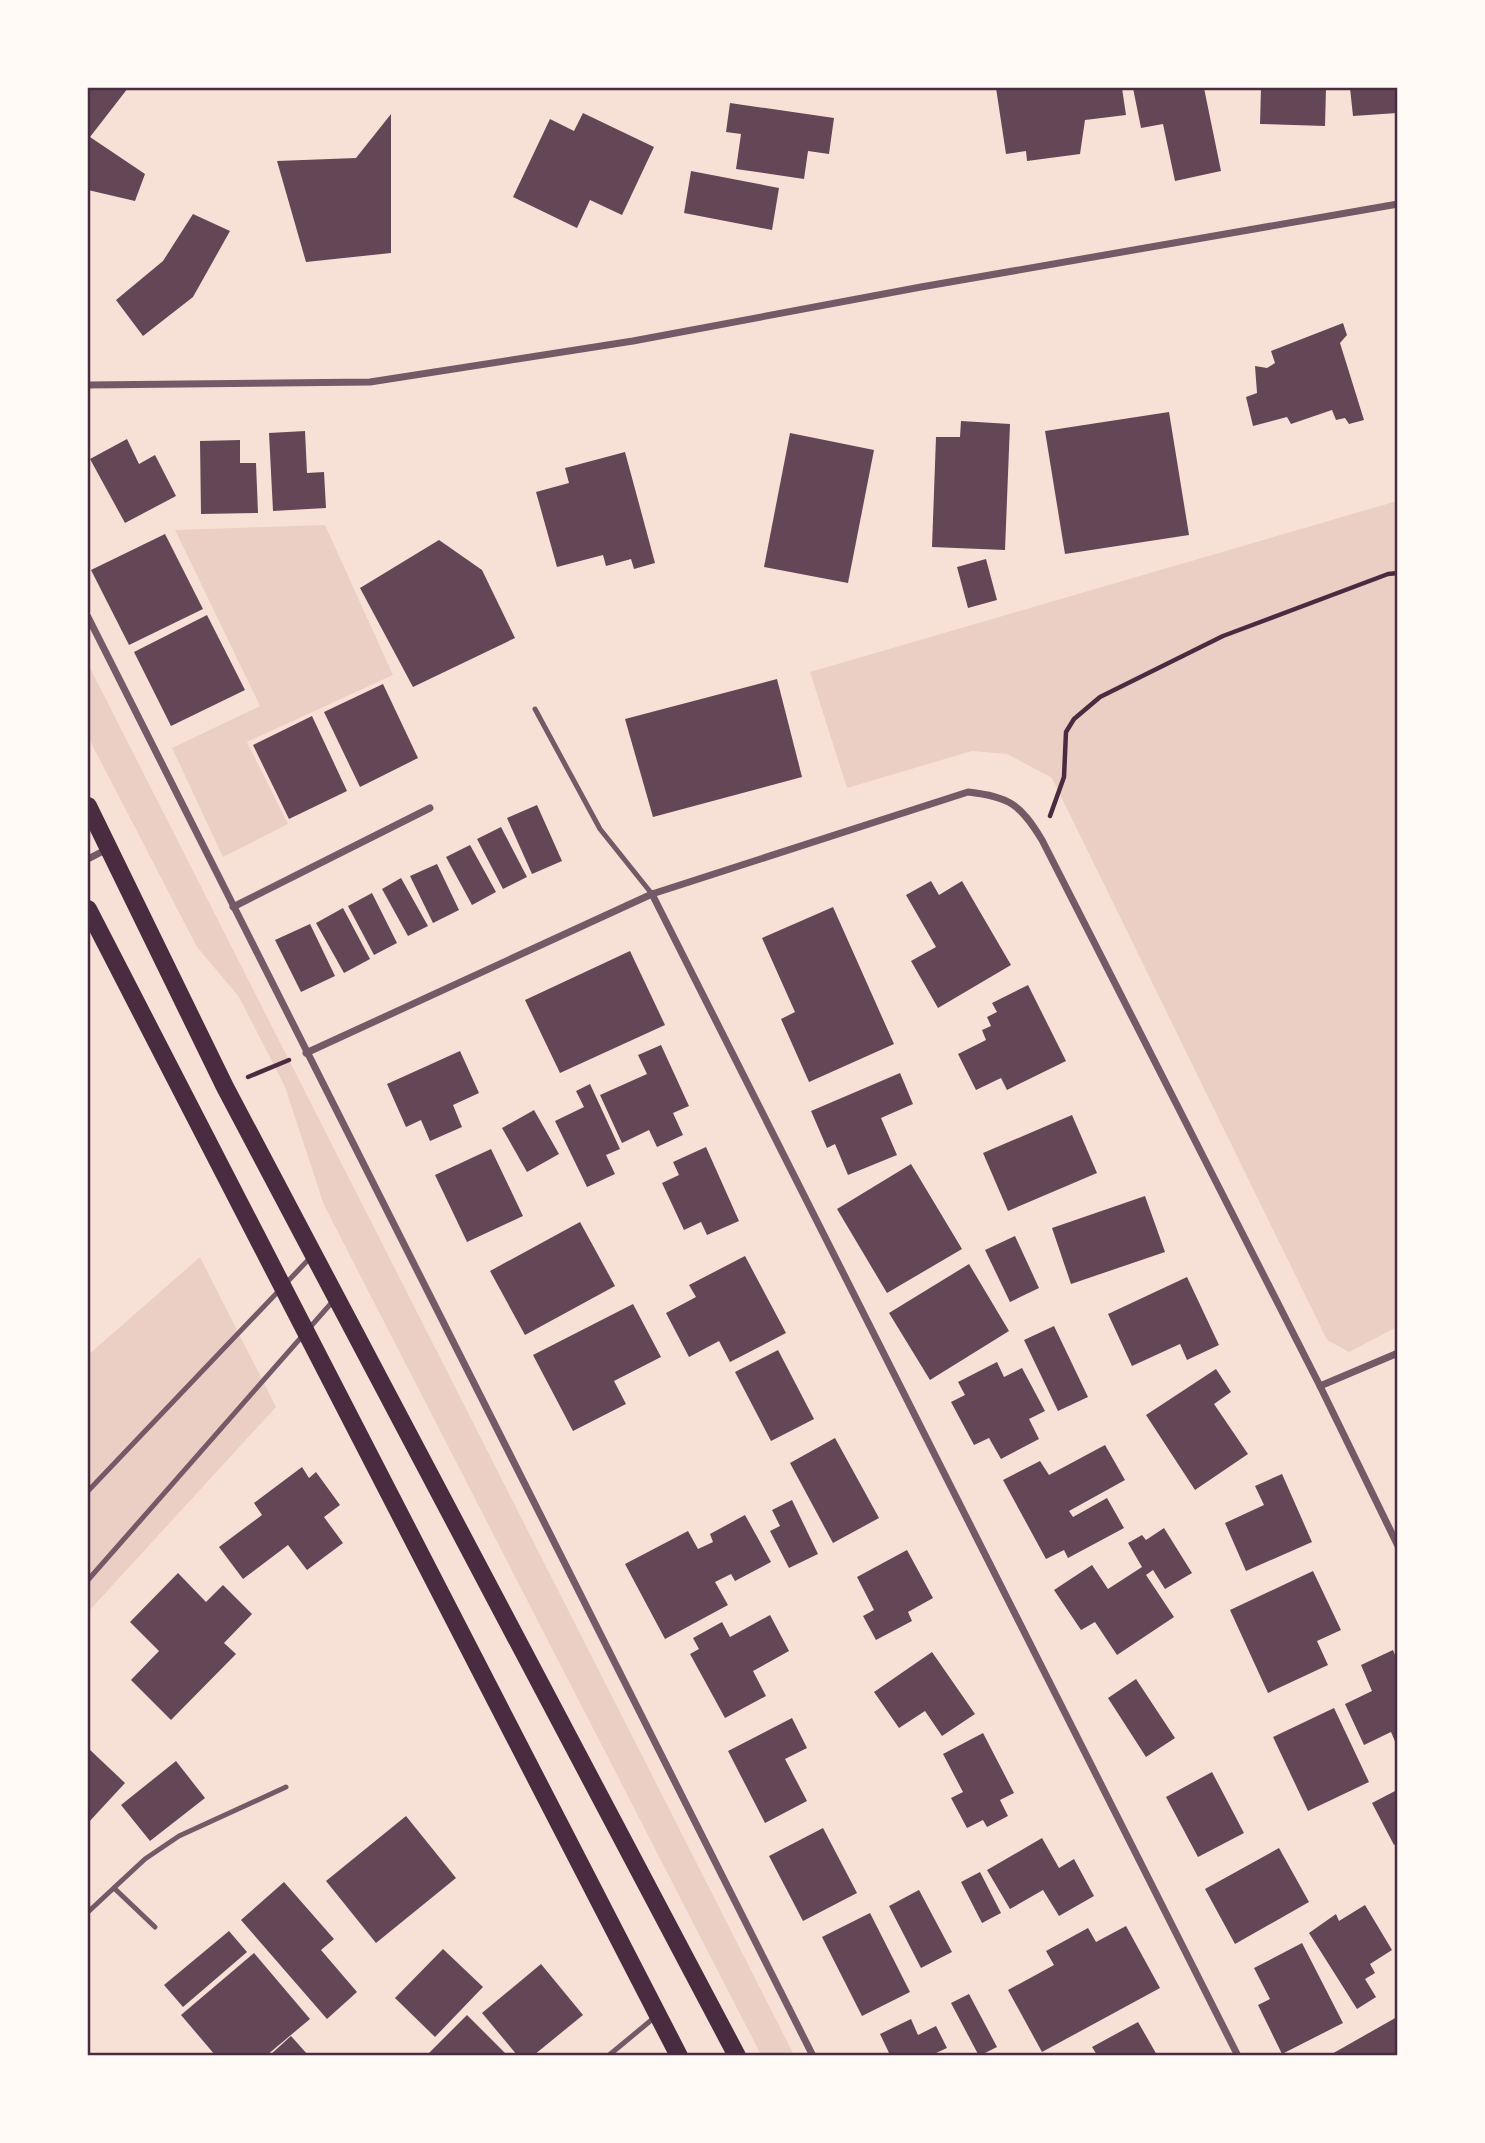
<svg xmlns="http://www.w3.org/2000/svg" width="1485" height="2143" viewBox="0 0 1485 2143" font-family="Georgia,serif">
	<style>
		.green { fill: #ebcfc5 }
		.building { fill: #644757 }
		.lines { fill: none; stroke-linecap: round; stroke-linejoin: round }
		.path { stroke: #4a2c40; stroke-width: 4.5 }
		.service { stroke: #755966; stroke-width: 5 }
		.minor { stroke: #755966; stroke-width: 7 }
		.primary { stroke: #4a2c40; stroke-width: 18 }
		.neatline { fill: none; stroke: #4a2c40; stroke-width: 2.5 }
	</style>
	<rect width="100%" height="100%" fill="#f7e1d7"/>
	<g class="green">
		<polygon points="1397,501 1397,1327 1349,1352 1327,1340 1052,778 1007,754 972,751 847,788 810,672"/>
		<polygon points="325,525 393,675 247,742 288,824 223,857 172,748 260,706 175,530"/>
		<polygon points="88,664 794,2055 761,2055 324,1205 285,1087 239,997 197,947 88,737"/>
		<polygon points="200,1257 276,1407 88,1612 88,1355"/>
	</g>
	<g class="building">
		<polygon points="88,88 128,88 90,137 145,174 135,201 88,190"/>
		<polygon points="996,88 1122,88 1126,115 1085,120 1080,154 1027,161 1026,151 1006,154"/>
		<polygon points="1133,88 1204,88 1221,171 1175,181 1163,124 1141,128"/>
		<polygon points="1261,88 1326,88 1325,126 1260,124"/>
		<polygon points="1350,88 1397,88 1397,113 1353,116"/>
		<polygon points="730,103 834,118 829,154 808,151 804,179 736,169 741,134 726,132"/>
		<polygon points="583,113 654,147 622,215 590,200 577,228 513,197 550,119 574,131"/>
		<polygon points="391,114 391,253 306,262 277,161 356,158"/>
		<polygon points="691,171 779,188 772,230 684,213"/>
		<polygon points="193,214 230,231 193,297 143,336 116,300 163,261"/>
		<polygon points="1343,323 1347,335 1340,343 1364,420 1349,424 1345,418 1336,420 1332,410 1291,424 1287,417 1253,426 1246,397 1257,393 1255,366 1267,368 1275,363 1271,351"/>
		<polygon points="1169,412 1189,535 1065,554 1045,431"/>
		<polygon points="961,421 1010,424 1005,550 932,547 936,437 960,437"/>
		<polygon points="305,431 307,473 324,472 326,508 273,511 269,433"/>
		<polygon points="790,433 874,450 848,583 764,567"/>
		<polygon points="127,439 139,464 155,455 176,496 125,523 90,459"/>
		<polygon points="240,440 240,463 256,463 258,513 201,514 200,441"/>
		<polygon points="625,452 655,563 634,569 631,559 606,566 603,555 557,567 536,492 569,483 565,468"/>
		<polygon points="165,534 203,609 129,645 91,570"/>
		<polygon points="439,540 482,570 515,638 413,687 360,588"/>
		<polygon points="986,559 997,600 968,608 957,567"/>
		<polygon points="207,615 245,690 171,726 134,652"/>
		<polygon points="777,679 802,777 653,817 625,719"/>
		<polygon points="383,684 418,758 360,787 324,712"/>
		<polygon points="312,716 347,791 289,819 253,745"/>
		<polygon points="537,805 562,861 532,874 507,818"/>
		<polygon points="501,827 527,877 503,889 477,839"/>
		<polygon points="470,845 496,892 472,905 446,857"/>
		<polygon points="437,864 459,910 433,923 410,876"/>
		<polygon points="401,878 428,926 408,936 382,889"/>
		<polygon points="931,881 939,895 962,881 1011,965 938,1008 911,961 936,947 906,895"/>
		<polygon points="372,893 397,943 374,955 348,906"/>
		<polygon points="833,907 894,1044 809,1082 781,1019 795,1012 762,938"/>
		<polygon points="343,908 370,959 344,973 316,923"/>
		<polygon points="310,924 335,976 301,992 275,940"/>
		<polygon points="630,951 665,1025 560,1073 525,1000"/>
		<polygon points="1028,985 1066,1061 1007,1090 1001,1078 976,1090 958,1054 986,1040 982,1030 991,1026 987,1017 997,1012 992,1003"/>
		<polygon points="661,1045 689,1106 673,1113 683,1135 657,1147 649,1130 622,1143 600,1095 647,1074 638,1055"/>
		<polygon points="460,1051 479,1093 453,1105 462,1127 430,1141 421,1120 406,1127 387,1084"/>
		<polygon points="900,1073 913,1104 881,1118 897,1155 848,1175 835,1144 827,1148 811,1111"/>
		<polygon points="590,1084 620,1149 606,1155 615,1174 587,1187 555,1121 584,1107 576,1091"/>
		<polygon points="534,1110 559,1154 527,1172 502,1128"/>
		<polygon points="1072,1115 1097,1173 1008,1211 983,1153"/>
		<polygon points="706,1147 739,1221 707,1235 701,1222 684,1230 662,1183 679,1175 673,1162"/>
		<polygon points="491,1149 523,1216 467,1242 435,1175"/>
		<polygon points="911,1164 962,1249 887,1293 837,1209"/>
		<polygon points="1145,1196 1165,1252 1071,1284 1052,1228"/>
		<polygon points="580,1222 615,1286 525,1335 490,1271"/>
		<polygon points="1015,1236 1039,1288 1010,1302 985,1250"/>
		<polygon points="745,1256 786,1333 730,1362 719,1341 689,1357 666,1313 696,1297 689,1285"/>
		<polygon points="969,1264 1009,1331 930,1380 889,1313"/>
		<polygon points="1187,1277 1219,1345 1187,1360 1180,1344 1132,1366 1108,1314"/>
		<polygon points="633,1304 661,1357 614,1381 626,1404 573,1431 533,1355"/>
		<polygon points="1054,1326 1088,1397 1058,1411 1024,1340"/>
		<polygon points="778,1350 814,1419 771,1441 735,1372"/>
		<polygon points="997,1362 1004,1377 1022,1368 1045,1411 1029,1419 1039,1439 1001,1459 989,1438 974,1445 951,1402 965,1395 958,1382"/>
		<polygon points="1216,1369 1231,1392 1214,1404 1248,1454 1195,1490 1146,1415"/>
		<polygon points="835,1438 879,1518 833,1543 790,1463"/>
		<polygon points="1105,1445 1125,1480 1069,1511 1073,1517 1107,1498 1124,1528 1068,1558 1064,1550 1046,1559 1003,1480 1040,1461 1049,1475"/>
		<polygon points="302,1467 309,1478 316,1472 340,1505 324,1517 343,1543 307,1570 288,1545 243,1579 219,1547 262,1515 254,1503"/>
		<polygon points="1282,1474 1312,1542 1246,1571 1225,1523 1264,1505 1255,1486"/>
		<polygon points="792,1500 818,1554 789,1568 770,1531 780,1526 772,1510"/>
		<polygon points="745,1515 771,1562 735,1581 731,1574 715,1582 728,1605 665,1639 625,1564 688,1531 698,1549 713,1542 710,1534"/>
		<polygon points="1164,1528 1192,1573 1165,1589 1153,1570 1146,1575 1174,1617 1117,1655 1095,1622 1081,1630 1054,1590 1092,1565 1108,1589 1142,1567 1128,1543 1142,1535 1146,1540"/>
		<polygon points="907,1550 933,1598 908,1612 912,1621 876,1640 863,1616 874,1610 857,1577"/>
		<polygon points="1313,1571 1341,1630 1317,1641 1328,1665 1268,1693 1230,1610"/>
		<polygon points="178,1573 206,1602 223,1585 252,1614 224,1643 236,1654 171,1720 131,1680 159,1651 130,1622"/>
		<polygon points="770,1615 789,1651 753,1671 766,1696 725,1718 690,1654 699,1649 693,1638 722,1622 730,1637"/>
		<polygon points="1393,1650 1397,1660 1397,1746 1391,1732 1364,1745 1345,1704 1372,1691 1361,1665"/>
		<polygon points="932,1652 975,1714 942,1736 925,1711 899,1728 874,1692"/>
		<polygon points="1136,1679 1175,1738 1146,1757 1108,1698"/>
		<polygon points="1334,1708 1369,1782 1308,1811 1273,1737"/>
		<polygon points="792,1718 807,1748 785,1759 807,1801 765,1823 728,1751"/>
		<polygon points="983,1733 1014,1793 1000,1800 1008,1816 987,1827 983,1820 967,1828 951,1798 963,1792 943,1754"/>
		<polygon points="88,1748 125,1783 88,1823"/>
		<polygon points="176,1761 205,1798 150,1841 121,1805"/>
		<polygon points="1212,1772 1244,1833 1198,1857 1166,1797"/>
		<polygon points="1397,1790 1397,1843 1394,1845 1372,1803"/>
		<polygon points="406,1816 456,1878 376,1943 326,1881"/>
		<polygon points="823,1828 857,1893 803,1921 769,1856"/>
		<polygon points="1042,1838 1059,1868 1074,1859 1094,1896 1059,1916 1043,1890 1010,1909 987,1870"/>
		<polygon points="1279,1848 1309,1902 1235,1944 1205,1889"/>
		<polygon points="980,1872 1001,1913 982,1923 961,1882"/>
		<polygon points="284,1882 334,1939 321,1950 357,1992 327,2019 241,1920"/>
		<polygon points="919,1890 952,1952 921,1968 889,1906"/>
		<polygon points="1365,1905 1392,1950 1370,1964 1375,1973 1365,1979 1376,1997 1357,2009 1309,1933 1336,1914 1339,1921"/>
		<polygon points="870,1913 910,1992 862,2016 822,1937"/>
		<polygon points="1126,1926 1160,1988 1042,2052 1008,1990 1054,1965 1046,1951 1088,1928 1096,1942"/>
		<polygon points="229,1931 247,1952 183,2007 164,1985"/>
		<polygon points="1302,1943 1343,2023 1282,2054 1258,2005 1270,1999 1254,1968"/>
		<polygon points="443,1949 483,1987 435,2037 395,1998"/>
		<polygon points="254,1953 310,2019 267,2055 215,2055 181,2015"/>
		<polygon points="541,1964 583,2015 534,2055 517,2055 482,2013"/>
		<polygon points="969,1994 997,2047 979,2056 951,2003"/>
		<polygon points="467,2015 507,2055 427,2055"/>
		<polygon points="1397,2017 1397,2055 1330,2055"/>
		<polygon points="911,2019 918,2035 936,2026 947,2048 936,2053 937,2055 890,2055 880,2034"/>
		<polygon points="1138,2022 1157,2055 1097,2055 1092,2047"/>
		<polygon points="291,2036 308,2055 270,2055"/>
	</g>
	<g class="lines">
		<g class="path">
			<polyline points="1050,816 1064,777 1066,732 1074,719 1100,697 1223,636 1388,574 1398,573"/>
			<polyline points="248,1077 289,1060"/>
		</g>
		<g class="service">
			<polyline points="535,709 600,829 652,894"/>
			<polyline points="88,1491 310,1258"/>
			<polyline points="88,1580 334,1300"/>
			<polyline points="114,1888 155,1927"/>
			<polyline points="88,1912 145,1859 179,1836 286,1787"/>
			<polyline points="608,2056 655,2017"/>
		</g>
		<g class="minor">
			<polyline points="88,385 370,382 633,341 921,287 1398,204"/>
			<polyline points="88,617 813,2056"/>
			<polyline points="88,859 109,848"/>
			<polyline points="652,894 1238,2056"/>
			<polyline points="233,907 430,808"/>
			<path d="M306,1053L652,894L968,792C1010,797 1020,804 1042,840L1320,1386L1398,1546"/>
			<polyline points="1320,1386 1398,1353"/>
		</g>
		<g class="primary">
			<polyline points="88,806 225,1087 737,2056"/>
			<polyline points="88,909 679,2056"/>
		</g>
	</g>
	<rect width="1485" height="2143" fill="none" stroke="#fffaf5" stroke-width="178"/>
	<rect x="89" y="89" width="1307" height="1965" class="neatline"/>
</svg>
